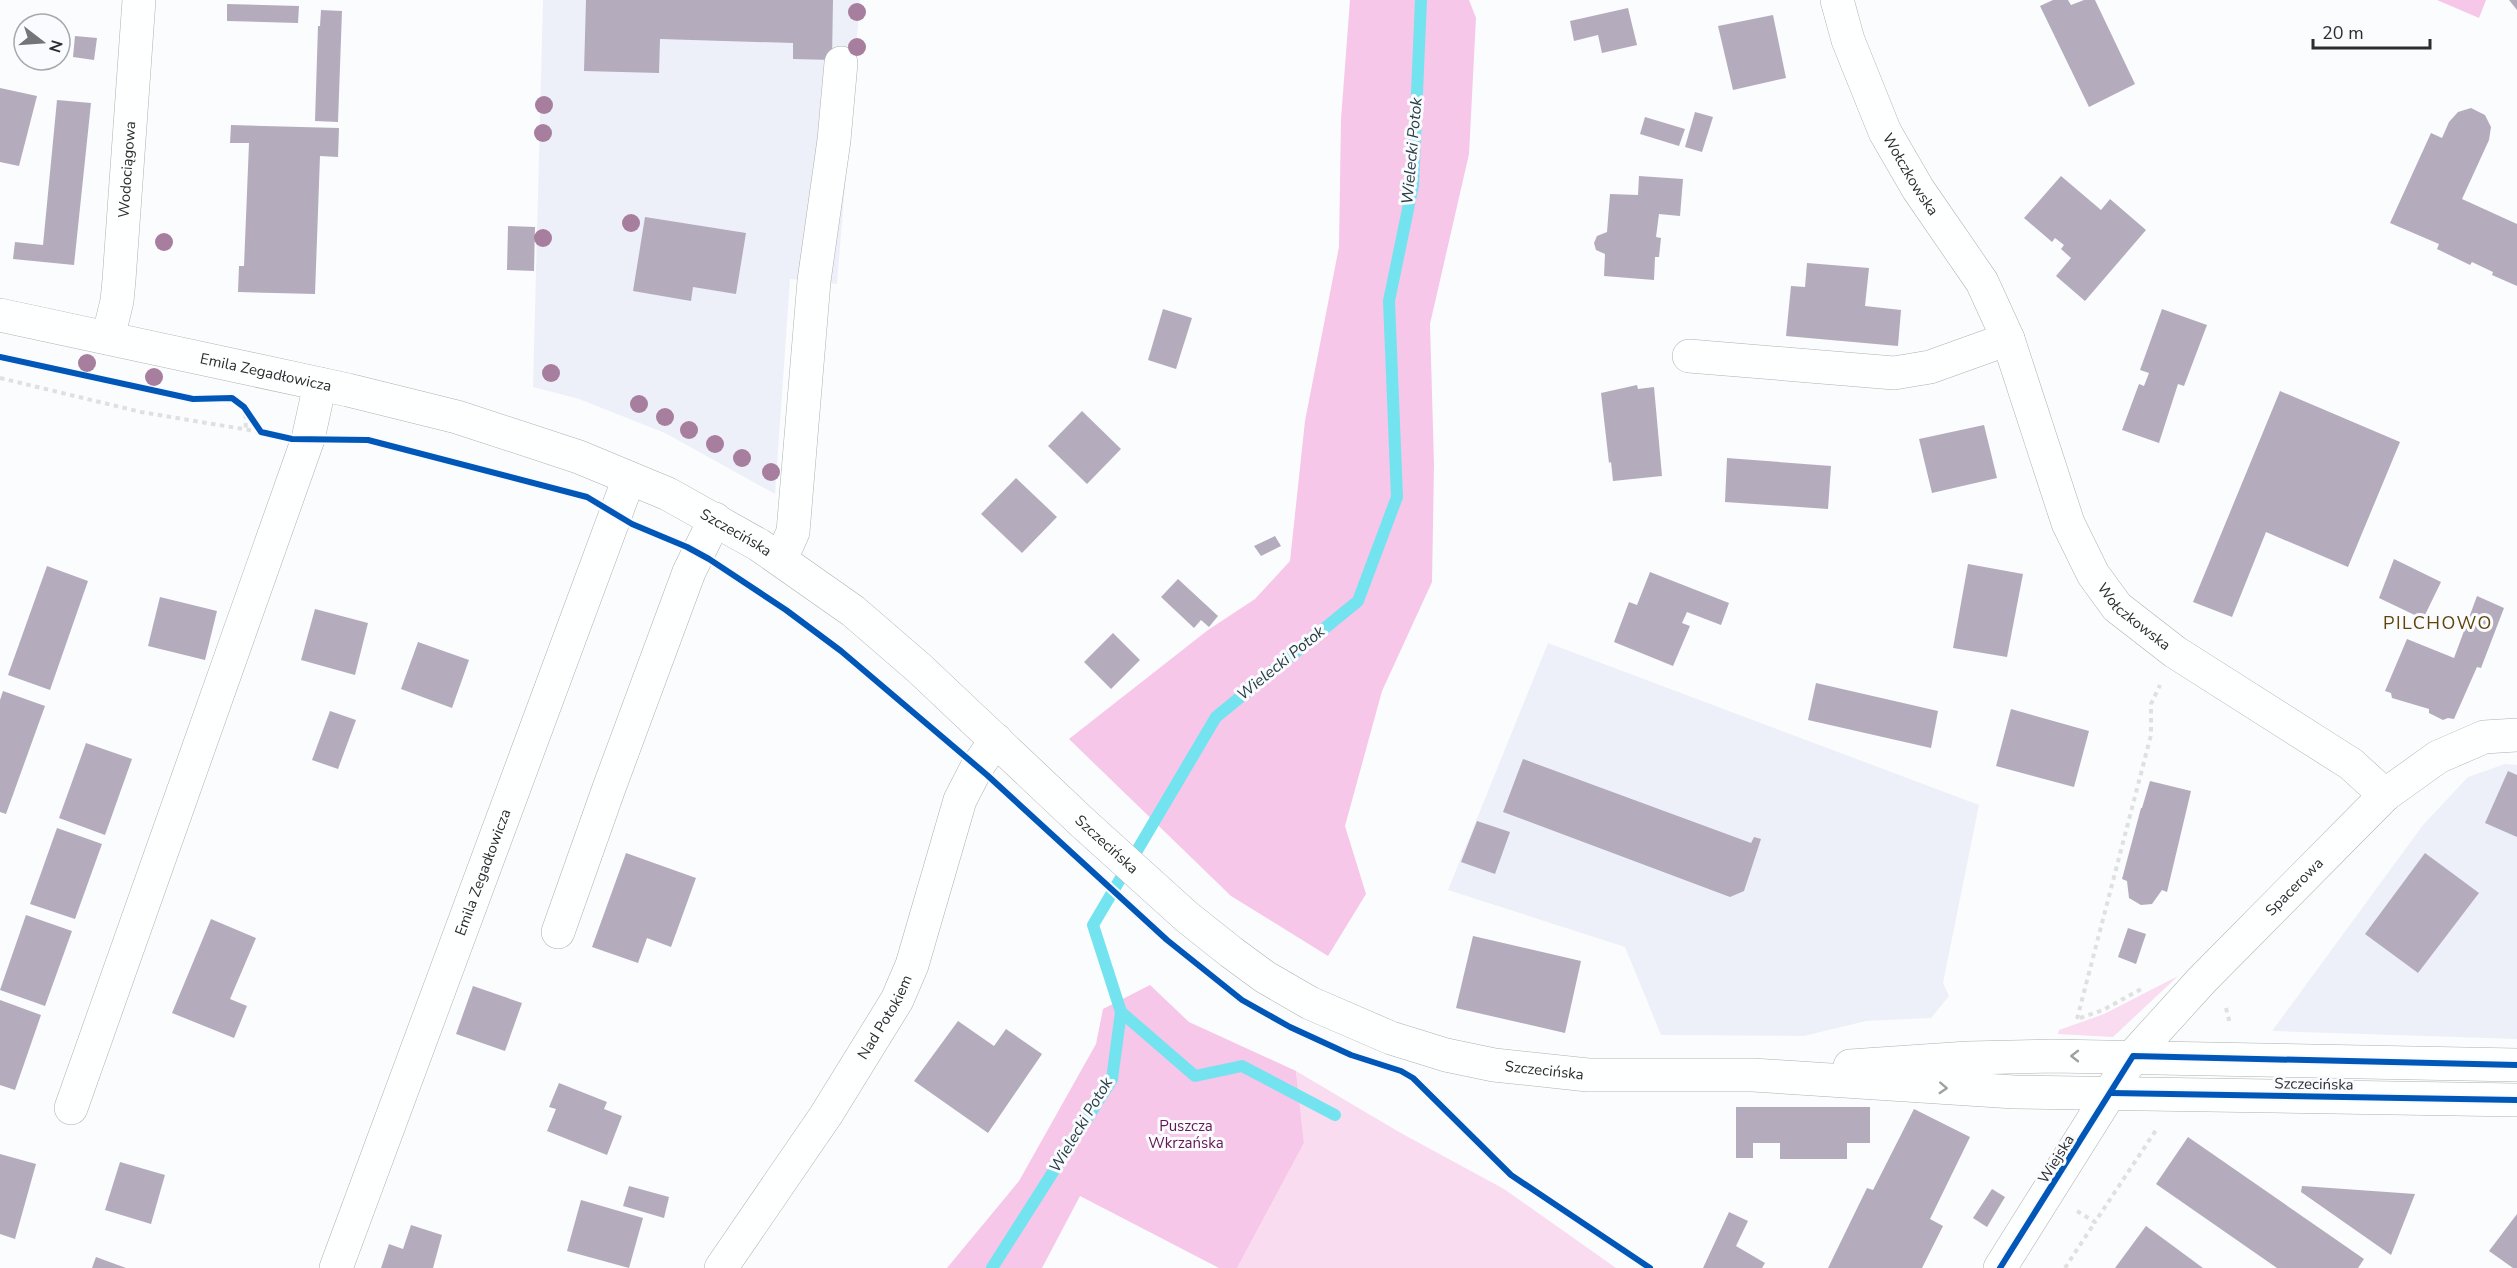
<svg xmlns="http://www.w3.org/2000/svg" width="2517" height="1268" viewBox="0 0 2517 1268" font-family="'Nunito Sans',sans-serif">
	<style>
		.built { fill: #eef0f9 }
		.green { fill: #f9dcf0 }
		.forest { fill: #f6c7e8 }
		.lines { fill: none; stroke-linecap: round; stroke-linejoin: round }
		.stream { stroke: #74e3f0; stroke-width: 12 }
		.building { fill: #b4acbc }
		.minor-casing { stroke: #afb0b2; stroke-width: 34 }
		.major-casing { stroke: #afb0b2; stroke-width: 34 }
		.path { stroke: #e0e0e1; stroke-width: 4; stroke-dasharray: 4.5 4.5; stroke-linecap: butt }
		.minor { stroke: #feffff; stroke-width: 33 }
		.major { stroke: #feffff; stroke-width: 33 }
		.cycleway-casing { stroke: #fafbff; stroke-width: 10 }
		.cycleway { stroke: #0057b8; stroke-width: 6 }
		.tree { fill: #a77e9e }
		.oneway { stroke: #a0a0a2 }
		.labels { text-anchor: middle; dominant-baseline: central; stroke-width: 6; stroke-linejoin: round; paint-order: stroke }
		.street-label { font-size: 15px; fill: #2d2d30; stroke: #fafbff }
		.park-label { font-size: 15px; fill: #631750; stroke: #fafbff }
		.water-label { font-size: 16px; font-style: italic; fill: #263f43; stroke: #fafbff }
		.quarter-label { font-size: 18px; letter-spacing: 1.5px; fill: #604408; stroke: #fafbff }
	</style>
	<rect width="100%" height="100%" fill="#fbfcfe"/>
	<g class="built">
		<polygon points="543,0 860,0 837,284 790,279 775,494 665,433 579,399 533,387"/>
		<polygon points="1548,643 1979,805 1943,983 1949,996 1931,1018 1866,1021 1804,1036 1661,1035 1625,947 1448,890"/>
		<polygon points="2505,764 2517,765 2517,1039 2272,1031 2423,825 2468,777"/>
	</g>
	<g class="green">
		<polygon points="2178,976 2113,1037 2058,1034 2059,1030 2104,1014"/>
		<polygon points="1296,1071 1399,1132 1504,1189 1616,1268 1237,1268 1304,1143"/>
	</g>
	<g class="forest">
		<polygon points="1350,0 1469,0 1476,18 1469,154 1430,324 1434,464 1432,582 1382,691 1345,826 1366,894 1328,956 1231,896 1069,739 1208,630 1255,599 1290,561 1305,421 1339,247 1341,119"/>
		<polygon points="2437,0 2486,0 2479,18"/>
		<polygon points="1150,985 1189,1022 1296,1071 1304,1143 1237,1268 1219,1268 1080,1196 1042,1268 947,1268 1019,1181 1096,1044 1103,1009"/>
	</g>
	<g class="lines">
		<g class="stream">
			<polyline points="1121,1012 1195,1076 1242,1066 1335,1115"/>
			<polyline points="992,1268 1112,1079 1121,1012 1093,925 1216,717 1358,601 1397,497 1389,301 1413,185 1421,0"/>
		</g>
	</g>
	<g class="building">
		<polygon points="586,0 833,0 832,60 793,59 793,43 660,39 659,73 584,71"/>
		<polygon points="2053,0 2068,0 2071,5 2084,0 2095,0 2135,84 2089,107 2040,6"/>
		<polygon points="2509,0 2517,0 2517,10"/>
		<polygon points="227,4 299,6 298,23 227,21"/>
		<polygon points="1628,8 1637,45 1602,53 1598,35 1574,41 1570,21"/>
		<polygon points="321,10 342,11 338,122 315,121 318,26 320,26"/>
		<polygon points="1773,15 1786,78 1733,90 1718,26"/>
		<polygon points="75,36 97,38 94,60 73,57"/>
		<polygon points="0,88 37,96 19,166 0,162"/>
		<polygon points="57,100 91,103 74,265 13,259 15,242 43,245"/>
		<polygon points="2471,108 2485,115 2491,127 2489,140 2462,199 2517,224 2517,286 2492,275 2493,272 2472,262 2470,265 2437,249 2439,244 2390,223 2431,133 2442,138 2449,122 2458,112"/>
		<polygon points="1695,112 1713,117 1702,152 1685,147"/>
		<polygon points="1645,117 1685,129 1679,146 1640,134"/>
		<polygon points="231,125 339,128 338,157 320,156 315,294 238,292 239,266 244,266 249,143 230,143"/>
		<polygon points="1639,176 1683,179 1680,216 1659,214 1656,237 1661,238 1659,257 1655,257 1654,280 1604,276 1605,254 1596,250 1594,243 1597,236 1607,232 1610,194 1638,195"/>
		<polygon points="2061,176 2101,210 2110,199 2146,230 2085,301 2056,276 2071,258 2061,249 2064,245 2055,238 2052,242 2024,218"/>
		<polygon points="645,217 746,233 736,294 693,287 691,301 633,291"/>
		<polygon points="508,226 535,227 534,271 507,270"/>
		<polygon points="1807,263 1869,268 1865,306 1901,310 1898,346 1786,336 1791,286 1805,287"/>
		<polygon points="1163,309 1192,318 1176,369 1148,360"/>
		<polygon points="2162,309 2207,325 2184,386 2178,384 2159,443 2122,430 2139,384 2144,386 2149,373 2140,370"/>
		<polygon points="1637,385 1638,389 1654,387 1662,476 1613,481 1611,462 1609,463 1601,393"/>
		<polygon points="2280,391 2400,442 2348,567 2266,532 2232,617 2193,602"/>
		<polygon points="1082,411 1121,449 1087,484 1048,446"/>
		<polygon points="1984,425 1997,478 1932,493 1919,439"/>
		<polygon points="1727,458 1831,466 1828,509 1725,502"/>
		<polygon points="1016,478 1057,517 1022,553 981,514"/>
		<polygon points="1275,536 1281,546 1261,556 1254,546"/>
		<polygon points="2394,559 2441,582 2423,619 2379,598"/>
		<polygon points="1968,564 2023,574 2007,657 1953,648"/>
		<polygon points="47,566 88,581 50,690 8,675"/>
		<polygon points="1650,572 1729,603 1721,625 1687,612 1682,623 1690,626 1673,666 1614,642 1629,602 1637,605"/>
		<polygon points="1178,579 1218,616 1209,627 1201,620 1194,628 1161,597"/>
		<polygon points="2477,596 2504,608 2481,668 2477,667 2454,719 2448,718 2443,720 2429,713 2429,709 2392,698 2391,693 2385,691 2407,639 2454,658"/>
		<polygon points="160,597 217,611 205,660 148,646"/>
		<polygon points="315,609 368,623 355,675 301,660"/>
		<polygon points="1113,633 1140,660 1111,689 1084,662"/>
		<polygon points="418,642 469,660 452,708 401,689"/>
		<polygon points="1816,683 1938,711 1931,748 1808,720"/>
		<polygon points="3,691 45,706 6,814 0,812 0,700"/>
		<polygon points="2011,709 2089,731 2074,787 1996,766"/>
		<polygon points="330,711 356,720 338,769 312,760"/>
		<polygon points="86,743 132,759 105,835 59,818"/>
		<polygon points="1523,759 1751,843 1754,837 1761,839 1744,891 1730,897 1503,812"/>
		<polygon points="2508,771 2517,775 2517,837 2485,823"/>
		<polygon points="2150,781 2191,791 2167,892 2162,890 2152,904 2141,905 2129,898 2127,881 2122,879 2141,808 2142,808"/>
		<polygon points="1477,821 1510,832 1495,874 1461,862"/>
		<polygon points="57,828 102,844 75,919 30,904"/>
		<polygon points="626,853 696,878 671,947 647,938 638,963 592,947"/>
		<polygon points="2425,853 2479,893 2418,973 2365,934"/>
		<polygon points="26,915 72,931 45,1006 0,990"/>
		<polygon points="211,919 256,938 230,999 247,1006 234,1038 172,1013"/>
		<polygon points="2128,928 2146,934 2136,964 2118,957"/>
		<polygon points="1473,936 1581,961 1565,1033 1456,1008"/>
		<polygon points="473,986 522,1003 505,1051 456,1034"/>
		<polygon points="0,1000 41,1015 15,1090 0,1085"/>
		<polygon points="958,1021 994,1046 1006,1029 1042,1054 988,1133 914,1081"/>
		<polygon points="559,1083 607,1102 604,1109 622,1116 607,1155 547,1131 556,1109 549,1107"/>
		<polygon points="1736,1107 1870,1107 1870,1143 1847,1143 1847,1159 1780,1159 1780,1143 1753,1143 1753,1158 1736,1158"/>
		<polygon points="1914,1109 1970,1137 1930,1219 1943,1226 1922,1268 1828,1268 1867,1188 1873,1190"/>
		<polygon points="2188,1137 2364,1259 2358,1268 2277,1268 2156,1184"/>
		<polygon points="0,1154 36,1164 15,1239 0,1234"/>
		<polygon points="120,1162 165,1175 151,1224 105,1210"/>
		<polygon points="629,1186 669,1197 664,1218 623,1206"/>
		<polygon points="2302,1186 2415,1194 2391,1255 2301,1192"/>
		<polygon points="1992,1189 2005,1197 1987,1227 1973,1218"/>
		<polygon points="581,1200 643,1218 629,1268 567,1251"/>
		<polygon points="1729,1212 1748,1221 1736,1246 1765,1263 1762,1268 1703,1268"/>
		<polygon points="2517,1214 2517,1268 2513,1268 2489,1251"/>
		<polygon points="411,1225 442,1235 433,1268 381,1268 389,1244 403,1249"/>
		<polygon points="2146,1226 2203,1268 2115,1268"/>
		<polygon points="96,1257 126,1268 92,1268"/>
	</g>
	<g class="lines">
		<g class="minor-casing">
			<g id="minor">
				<path id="s1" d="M1837,0L1848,40L1885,132L1918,189L1982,282L2008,339L2068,523L2093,574L2117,607L2175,652L2351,764L2385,795"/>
				<path id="s2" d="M108,338L117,301L119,280L139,0"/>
				<polyline points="1689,356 1894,373 1930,367 2008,339"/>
				<polyline points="781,559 793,532 814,281 834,140 841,63"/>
				<polyline points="558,932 609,788 689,572 715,519"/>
				<polyline points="71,1108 308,439 320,384"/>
				<path id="s3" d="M336,1268L629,478"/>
				<path id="s4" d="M721,1268L826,1115L897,1000L912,965L960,800L977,767L996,740"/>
				<path id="s5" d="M2000,1268L2133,1056L2202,980L2385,795L2438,757L2484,737L2517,735"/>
			</g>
		</g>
		<g class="major-casing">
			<g id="major">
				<path id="s6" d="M0,315L348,390L457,417L579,457L668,494L759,545L853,611L919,668L1083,823L1187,917L1231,952L1265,977L1310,1003L1391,1038L1417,1046L1446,1055L1494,1065L1588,1075H1753L2014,1092L2517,1100"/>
				<polyline points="1850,1066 1968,1058 2053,1056 2517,1065"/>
			</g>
		</g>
		<g class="path">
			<polyline points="0,378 141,412 261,432"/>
			<polyline points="245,405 246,431"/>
			<polyline points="2226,1008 2230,1024"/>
			<polyline points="2080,1018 2103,1010 2143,988"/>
			<polyline points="2077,1019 2151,735 2151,704 2160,685"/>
			<polyline points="2077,1211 2095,1222 2156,1130"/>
			<polyline points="2065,1268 2095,1222"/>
		</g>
		<use href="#minor" class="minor"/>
		<use href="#major" class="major"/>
		<g class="cycleway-casing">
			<g id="cycleway">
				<polyline points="0,357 193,399 232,398 244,407 261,432 292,439 368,440 587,497 632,524 687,547 709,559 786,610 841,651 987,775 1167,940 1242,1000 1290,1027 1351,1055 1401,1071 1413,1078 1511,1175 1650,1268"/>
				<polyline points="2111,1093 2517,1100"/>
				<polyline points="2000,1268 2133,1056 2517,1065"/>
			</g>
		</g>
		<use href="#cycleway" class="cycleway"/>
	</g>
	<g class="tree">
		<circle cx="857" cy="12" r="9"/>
		<circle cx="857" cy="47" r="9"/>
		<circle cx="544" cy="105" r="9"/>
		<circle cx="543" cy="133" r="9"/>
		<circle cx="631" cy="223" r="9"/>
		<circle cx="543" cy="238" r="9"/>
		<circle cx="164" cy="242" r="9"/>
		<circle cx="87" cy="363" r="9"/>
		<circle cx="551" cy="373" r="9"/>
		<circle cx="154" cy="377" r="9"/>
		<circle cx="639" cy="404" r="9"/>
		<circle cx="665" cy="417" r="9"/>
		<circle cx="689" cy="430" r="9"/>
		<circle cx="715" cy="444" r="9"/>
		<circle cx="742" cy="458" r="9"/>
		<circle cx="771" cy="472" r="9"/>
	</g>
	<defs><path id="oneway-chevron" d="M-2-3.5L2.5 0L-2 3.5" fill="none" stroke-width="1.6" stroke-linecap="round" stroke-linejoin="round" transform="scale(1.5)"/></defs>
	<g class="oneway">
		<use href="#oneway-chevron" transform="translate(2075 1056) rotate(-180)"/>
		<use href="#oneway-chevron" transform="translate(1943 1088) rotate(3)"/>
	</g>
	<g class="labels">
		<g class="street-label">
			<text stroke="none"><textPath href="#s2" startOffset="170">Wodociągowa</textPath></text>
			<text stroke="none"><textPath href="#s1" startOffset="190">Wołczkowska</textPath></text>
			<text stroke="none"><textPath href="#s6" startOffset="272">Emila Zegadłowicza</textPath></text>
			<text stroke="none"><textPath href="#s6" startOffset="771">Szczecińska</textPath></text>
			<text stroke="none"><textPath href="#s1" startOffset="692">Wołczkowska</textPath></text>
			<text stroke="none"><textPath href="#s6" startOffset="1257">Szczecińska</textPath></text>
			<text stroke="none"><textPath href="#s3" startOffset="422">Emila Zegadłowicza</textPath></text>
			<text stroke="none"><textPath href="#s5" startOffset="484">Spacerowa</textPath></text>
			<text stroke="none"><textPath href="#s4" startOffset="300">Nad Potokiem</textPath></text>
			<text stroke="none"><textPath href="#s6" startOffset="1761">Szczecińska</textPath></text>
			<text transform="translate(2314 1084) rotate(1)">Szczecińska</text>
			<text transform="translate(2056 1159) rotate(-58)">Wiejska</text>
		</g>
		<g class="park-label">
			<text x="1186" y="1126">Puszcza<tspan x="1186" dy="17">Wkrzańska</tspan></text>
		</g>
		<g class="water-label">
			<text transform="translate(1412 151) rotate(-85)">Wielecki Potok</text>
			<text transform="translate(1281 663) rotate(-39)">Wielecki Potok</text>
			<text transform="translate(1081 1125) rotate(-59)">Wielecki Potok</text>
		</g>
		<g class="quarter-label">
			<text x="2438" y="623">PILCHOWO</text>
		</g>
	</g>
	<g transform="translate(42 42) rotate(107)"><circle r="28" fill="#fafbff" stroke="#a8a9ac" stroke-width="1.5"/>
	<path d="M0-4.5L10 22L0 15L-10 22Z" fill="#757578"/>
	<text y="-9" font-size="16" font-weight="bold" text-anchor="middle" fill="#2d2d30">N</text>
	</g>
	<path d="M2313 39v9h117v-9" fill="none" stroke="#2d2d30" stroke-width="3"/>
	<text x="2322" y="39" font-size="18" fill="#2d2d30" stroke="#fafbff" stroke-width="4.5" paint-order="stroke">20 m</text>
</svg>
